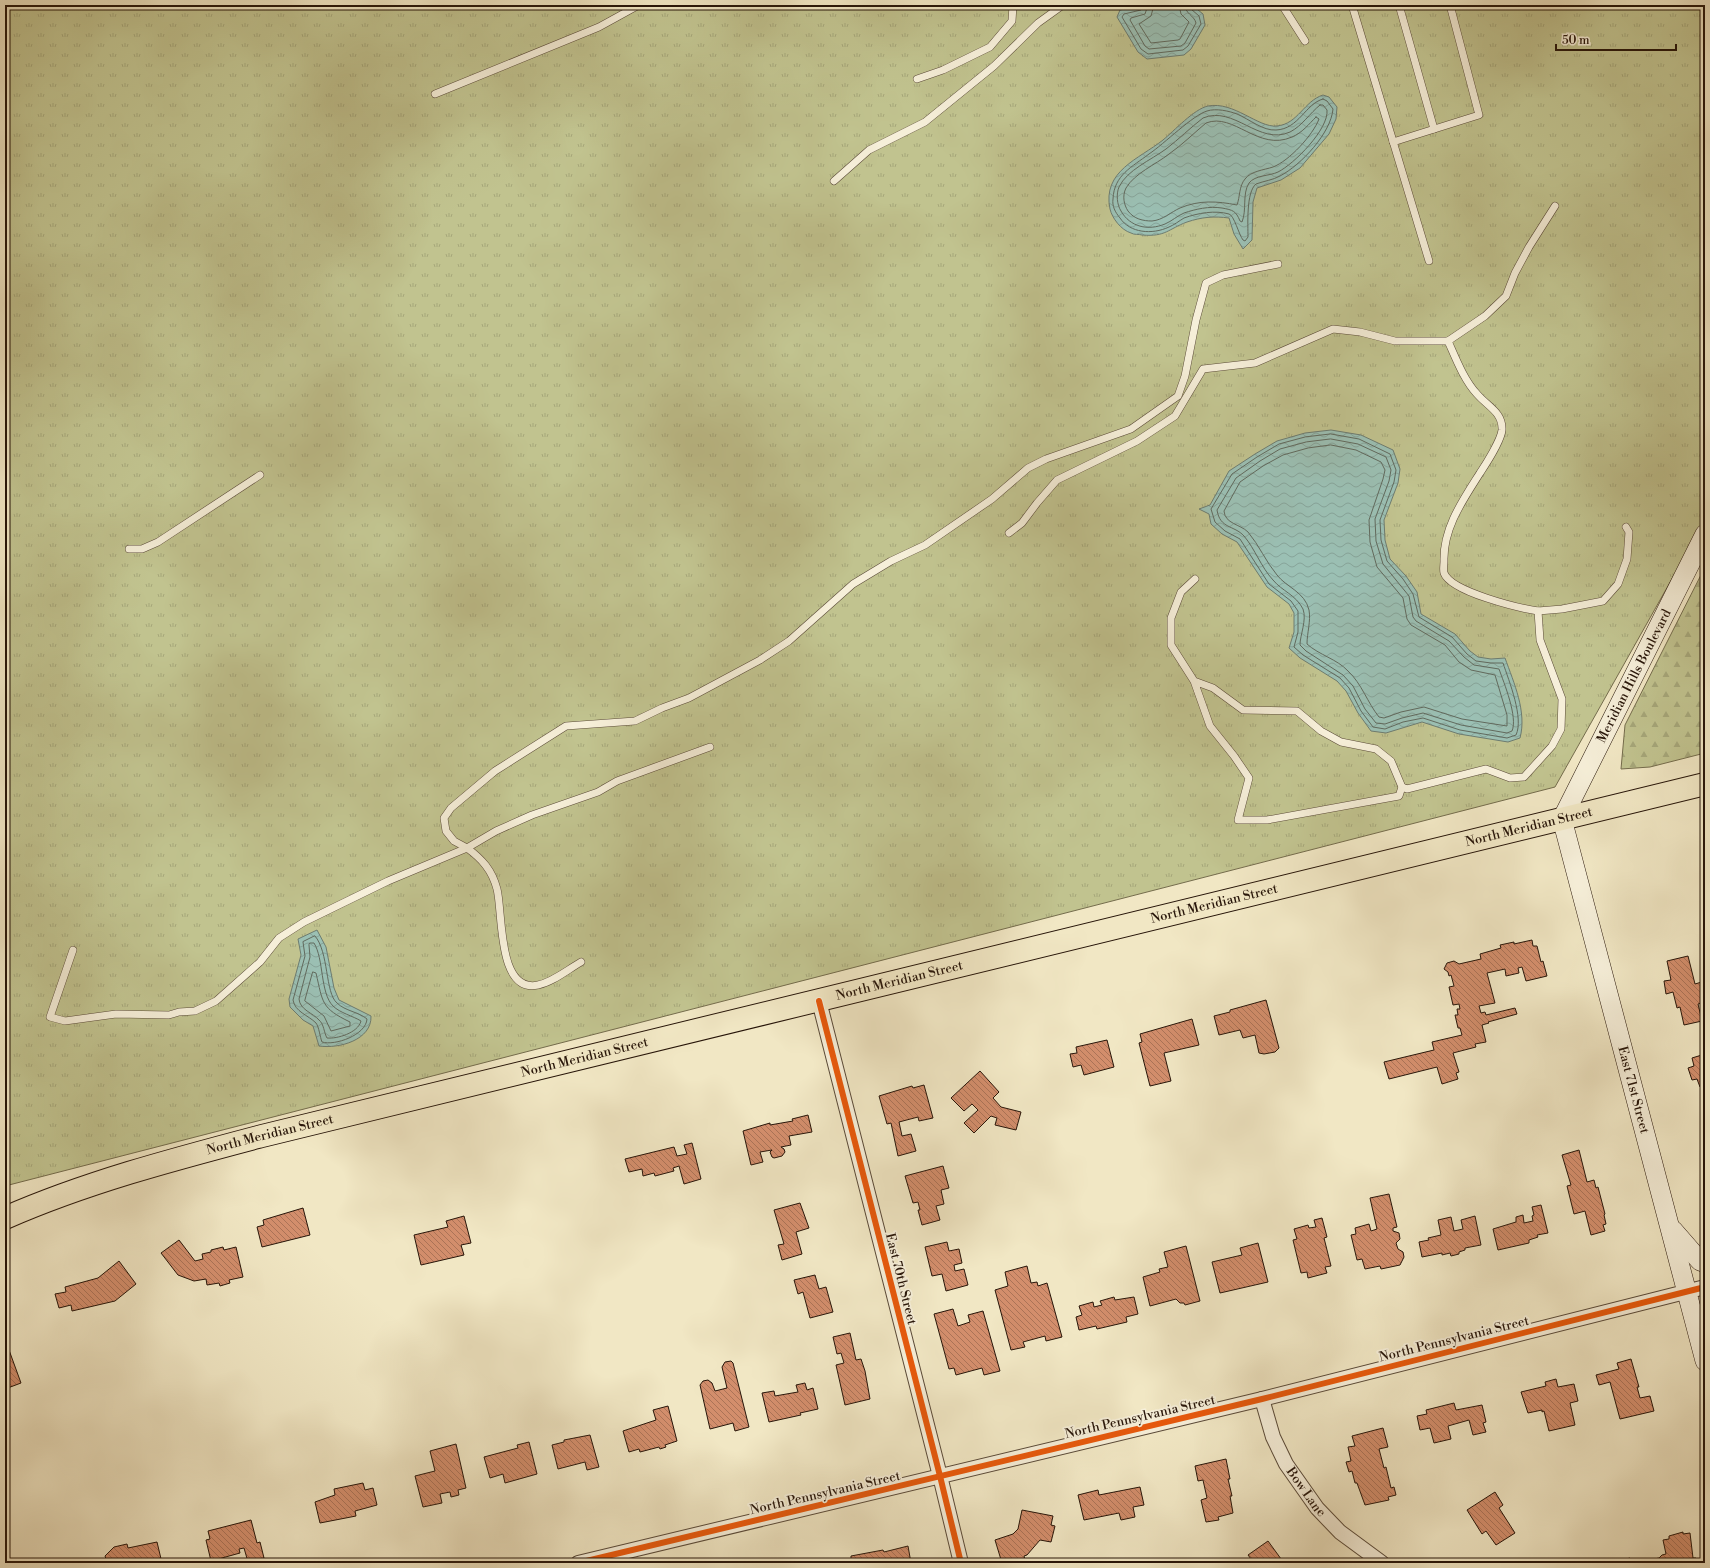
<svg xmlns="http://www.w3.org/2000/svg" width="1710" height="1568" viewBox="0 0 1710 1568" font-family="'Libre Bodoni',serif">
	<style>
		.grass { fill: url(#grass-tufts); stroke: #746c4c }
		.forest { fill: url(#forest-firs); stroke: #746c4c }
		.water { fill: url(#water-waves); stroke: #6d7c70 }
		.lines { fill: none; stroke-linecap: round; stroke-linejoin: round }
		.shore { stroke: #616a5e; stroke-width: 1 }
		.building { fill: url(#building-back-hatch); stroke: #271509 }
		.lane-casing { stroke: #5a4a38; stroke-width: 8 }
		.street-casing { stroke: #5a4a38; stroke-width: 16 }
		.secondary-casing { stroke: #271509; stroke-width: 20 }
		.primary-casing { stroke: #271509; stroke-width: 24 }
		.lane { stroke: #f6efd9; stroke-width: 7 }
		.street { stroke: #f6efd9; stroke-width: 14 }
		.secondary { stroke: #f6efd9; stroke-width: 19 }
		.primary { stroke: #f1e7c4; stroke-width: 22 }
		.cycleway-casing { stroke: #f6efd9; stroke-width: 8 }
		.cycleway { stroke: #e8590c; stroke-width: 6 }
		.labels { text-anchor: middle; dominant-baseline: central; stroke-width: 3.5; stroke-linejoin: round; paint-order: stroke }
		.street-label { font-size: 13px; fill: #271509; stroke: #f6efd9 }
	</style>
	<defs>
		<pattern id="grass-tufts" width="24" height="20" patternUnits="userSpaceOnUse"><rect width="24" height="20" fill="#c1c38f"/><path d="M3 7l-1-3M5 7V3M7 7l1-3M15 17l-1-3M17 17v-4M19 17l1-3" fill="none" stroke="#a6a77a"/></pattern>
		<pattern id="forest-firs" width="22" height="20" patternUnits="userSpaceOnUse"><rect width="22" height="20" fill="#c1c38f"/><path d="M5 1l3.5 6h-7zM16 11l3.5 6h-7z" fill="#a6a77a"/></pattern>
		<pattern id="water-waves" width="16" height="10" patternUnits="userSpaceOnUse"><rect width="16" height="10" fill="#9bc0b4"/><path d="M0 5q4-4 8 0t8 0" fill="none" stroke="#86a499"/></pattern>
		<pattern id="building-back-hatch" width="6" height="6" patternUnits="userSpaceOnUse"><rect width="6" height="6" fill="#d38e6c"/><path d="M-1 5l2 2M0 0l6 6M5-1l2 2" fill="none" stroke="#ab7357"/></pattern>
	</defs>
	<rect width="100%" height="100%" fill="#f1e7c4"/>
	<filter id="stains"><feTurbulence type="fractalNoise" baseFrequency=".005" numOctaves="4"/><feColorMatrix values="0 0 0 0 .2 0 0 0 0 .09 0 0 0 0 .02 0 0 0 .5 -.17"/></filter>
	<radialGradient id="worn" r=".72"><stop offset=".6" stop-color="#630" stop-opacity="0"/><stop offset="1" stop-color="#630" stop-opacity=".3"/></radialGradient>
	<polygon class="grass" points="5,5 1705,5 1705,520 1555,787 5,1186"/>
	<polygon class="forest" points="1705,567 1705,753 1650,767 1621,769 1625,725"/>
	<g class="water">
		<polygon points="1145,5 1192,5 1203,14 1205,25 1191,49 1184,55 1147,59 1138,52 1117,17 1120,10"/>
		<path d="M1323,95L1329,97L1337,107L1336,119L1329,134L1300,168L1281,180L1257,188L1253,202L1252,240L1243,249L1234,234L1229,218C1214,216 1202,217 1187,222C1168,229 1166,237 1142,235C1139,234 1134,235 1131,233C1121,230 1112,218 1110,209C1102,171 1139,159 1163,140C1174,131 1194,109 1208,106C1234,101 1258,128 1277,126C1298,124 1304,101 1323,95Z"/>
		<path d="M1331,430L1361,435L1393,450L1400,469L1398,483L1384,520L1385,540L1390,559L1406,576L1417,592L1421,614L1455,634L1470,651L1478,657L1491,659L1505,658C1514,683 1527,712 1520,738L1508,742L1459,734L1422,722L1386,733L1371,731L1358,713L1346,691L1337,681L1300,658L1289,648L1294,632V613L1289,604L1267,587L1237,542L1222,534L1211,524L1209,514L1199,509L1210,505L1229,471L1255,454L1277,441L1305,433Z"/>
		<path d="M317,930L326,947L334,988L339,1000L371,1016C372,1040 339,1049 319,1046L313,1026L303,1020L290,1007L289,999L301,955L298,939Z"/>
	</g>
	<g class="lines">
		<g class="shore">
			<polyline points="1143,5 1141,10 1124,14 1122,17 1141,49 1148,54 1183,50 1188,46 1201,24 1199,16 1191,9 1190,5"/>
			<path d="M1148,5L1145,14L1131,18L1130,20L1145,46L1149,49L1181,46L1185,43L1196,23C1194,15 1185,14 1185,5"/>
			<polyline points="1154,5 1151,16 1139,24 1151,43 1178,40 1180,39 1189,22 1181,14 1179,5"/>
			<path d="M1323,99L1327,101L1333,109C1331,133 1301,165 1280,176C1273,180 1264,181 1256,184C1246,192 1248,225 1248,237L1245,241L1243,240C1239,235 1234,215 1229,214C1215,210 1198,213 1184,218C1179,221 1174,225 1169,227C1152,235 1130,233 1120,218C1115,212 1112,206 1113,199C1114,175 1132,167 1149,154C1164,144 1193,115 1207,111C1216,108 1229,111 1237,114C1249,119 1263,131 1276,130C1299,129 1305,104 1323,99Z"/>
			<path d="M1320,105H1323L1327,110C1329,129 1294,164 1278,172C1270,176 1255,175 1249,183C1242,194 1247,210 1242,222L1240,221C1236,211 1233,210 1222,208C1209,206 1196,209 1184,213C1177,216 1172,221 1165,224C1148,231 1130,227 1121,211C1117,205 1116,194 1119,187C1127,170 1151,160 1166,149C1179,139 1190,128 1203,118C1234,105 1259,146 1290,132C1302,126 1310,113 1320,105Z"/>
			<path d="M1316,117L1319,119C1313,135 1289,161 1273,167C1264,170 1251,171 1245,179C1239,186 1240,197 1237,205C1217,201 1199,200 1180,208C1171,212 1163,220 1152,221C1143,221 1134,219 1128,211C1124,205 1122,196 1126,188C1135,173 1155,165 1169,154C1182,145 1194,133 1206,123C1234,112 1258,152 1292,137C1302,133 1309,124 1316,117Z"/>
			<path d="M1331,434L1359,439L1390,454L1396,470L1394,482L1380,520L1381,540L1387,561L1403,579L1413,594L1419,617L1452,637L1467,654L1476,661L1491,663H1503C1509,681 1524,718 1516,735L1507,738L1460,730L1423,718L1403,722L1385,729L1373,727L1361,711L1349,688L1340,678L1303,655L1294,647L1298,632V611L1291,601L1269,584L1240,539L1225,531L1215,522L1211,509L1232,474L1257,457L1279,444L1305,437Z"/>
			<path d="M1331,439L1358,444L1386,457L1391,470L1389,481L1375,519L1376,541L1383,564L1409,596L1413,617L1416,621L1449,641L1464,657L1474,665L1499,669C1504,683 1518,717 1512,731L1507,733L1461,725L1423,713L1402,718L1385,724L1376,723L1365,709L1353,686L1343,675L1306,651L1300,645C1300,635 1307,620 1303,609C1296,595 1282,591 1273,580C1261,567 1255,549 1244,536C1234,525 1220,529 1217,510L1236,478L1260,461L1280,449L1306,442Z"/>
			<path d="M1331,445L1356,450L1381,462L1385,470L1383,479L1369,520L1370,542L1377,567L1403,598L1407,619L1411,625L1445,645L1459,662L1471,670L1495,675L1507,715V726L1462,719L1424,707L1401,712L1384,718L1379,717C1367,702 1362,684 1348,671C1337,659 1319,655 1307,644C1307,633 1311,621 1309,610C1305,592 1286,587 1277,575C1266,562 1259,545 1248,532C1240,524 1225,524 1224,511L1240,482L1263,466L1283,455L1308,448Z"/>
			<path d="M315,936C329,952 325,993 337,1003C345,1011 359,1012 367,1019C366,1035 335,1046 322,1042C320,1037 319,1027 316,1023C308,1015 295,1012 293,1000L305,956L303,942Z"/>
			<path d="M310,943H314C324,959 320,993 333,1006C340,1013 353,1016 361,1021C358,1033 337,1039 327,1038C324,1033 324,1024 319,1020C313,1013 300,1010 299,999L310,957L309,945Z"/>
			<path d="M313,972L316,973C323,1003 321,1008 350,1022V1026L331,1031L324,1016L305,1001Z"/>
		</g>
	</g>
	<g class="building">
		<polygon points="1532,940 1533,946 1537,946 1541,962 1543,961 1547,976 1526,981 1522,967 1518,968 1519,973 1506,976 1505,969 1487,973 1495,1003 1479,1006 1481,1013 1485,1012 1486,1015 1515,1008 1517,1014 1488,1022 1489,1023 1482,1025 1486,1042 1475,1044 1476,1047 1453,1053 1459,1072 1456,1073 1458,1079 1442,1084 1437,1067 1389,1079 1384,1062 1434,1050 1432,1042 1462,1035 1460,1028 1458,1028 1455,1015 1458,1015 1457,1009 1460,1009 1459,1004 1453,1005 1449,987 1454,986 1451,975 1449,976 1448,972 1444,969 1447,963 1454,961 1459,964 1481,959 1480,954 1501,948 1500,945 1514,942 1514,944"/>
		<polygon points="1688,956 1695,984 1705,981 1705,1002 1698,1004 1702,1021 1684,1025 1680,1007 1677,1008 1673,992 1666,994 1664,981 1671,980 1667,961"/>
		<polygon points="1266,1000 1279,1048 1275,1052 1264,1054 1259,1053 1255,1035 1243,1038 1240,1030 1219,1035 1214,1016 1230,1012 1230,1010"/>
		<polygon points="1192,1019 1199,1045 1164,1053 1171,1081 1150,1086 1139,1043 1142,1042 1140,1034"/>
		<polygon points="1107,1040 1114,1067 1084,1075 1081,1065 1073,1067 1070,1054 1077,1053 1076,1047"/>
		<polygon points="1705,1054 1705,1086 1700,1087 1697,1079 1692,1080 1688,1068 1694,1066 1692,1058"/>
		<polygon points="980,1071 999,1092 993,1098 1001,1107 1021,1112 1016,1130 995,1125 997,1118 991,1116 974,1133 964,1123 978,1110 972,1104 964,1111 951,1098"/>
		<polygon points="924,1085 933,1118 919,1121 918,1117 899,1122 902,1136 911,1134 916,1151 898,1156 891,1123 887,1124 879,1096 912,1086 913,1088"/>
		<polygon points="808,1115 812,1132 789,1136 791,1145 781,1147 784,1149 785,1152 782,1156 774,1158 772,1157 770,1152 772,1150 760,1152 763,1162 751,1165 743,1131 770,1123 770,1125 793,1121 792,1119"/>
		<polygon points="692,1143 701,1179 684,1184 679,1166 673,1168 674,1171 655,1176 654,1173 643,1176 642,1169 629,1172 625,1159 674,1147 677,1156 687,1154 684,1145"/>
		<polygon points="1579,1150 1587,1182 1594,1180 1596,1188 1598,1187 1605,1214 1604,1215 1606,1224 1603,1225 1605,1231 1591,1235 1585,1211 1574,1214 1567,1186 1571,1185 1562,1155"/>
		<polygon points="943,1166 949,1188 941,1190 944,1204 936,1206 940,1220 922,1225 918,1210 920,1210 918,1202 913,1203 905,1176"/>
		<polygon points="1389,1194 1397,1227 1393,1228 1393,1231 1399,1233 1400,1239 1396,1243 1398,1249 1403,1252 1404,1257 1400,1265 1381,1269 1380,1266 1365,1269 1362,1259 1357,1260 1351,1235 1356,1234 1355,1228 1369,1224 1371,1231 1377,1229 1370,1198"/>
		<polygon points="800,1203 809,1228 796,1232 802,1254 782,1260 778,1245 784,1244 774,1210"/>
		<polygon points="1541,1205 1548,1233 1537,1235 1538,1237 1529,1240 1529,1243 1498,1250 1493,1229 1516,1222 1516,1217 1523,1215 1524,1223 1533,1221 1532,1216 1534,1215 1532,1207"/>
		<polygon points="303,1208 310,1235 262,1247 257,1227 264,1225 263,1220"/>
		<polygon points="464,1216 471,1243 461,1245 464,1255 421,1265 414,1235 448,1227 446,1221"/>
		<polygon points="1475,1216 1481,1245 1465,1248 1465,1250 1459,1252 1459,1254 1451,1256 1450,1253 1442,1255 1442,1253 1422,1257 1419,1242 1429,1240 1428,1238 1441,1235 1438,1220 1451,1217 1454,1231 1463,1229 1461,1220"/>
		<polygon points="1322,1218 1327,1237 1324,1238 1331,1266 1325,1267 1327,1273 1308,1278 1307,1272 1301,1273 1293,1240 1297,1239 1294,1229 1308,1225 1309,1228 1316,1227 1314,1220"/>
		<polygon points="179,1240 195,1261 203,1259 202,1254 211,1252 211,1250 223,1247 224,1250 236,1247 243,1277 229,1280 230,1283 220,1286 219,1283 207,1285 206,1279 194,1281 178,1275 161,1253"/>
		<polygon points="947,1242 949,1251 959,1249 962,1263 954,1265 955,1271 964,1269 968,1285 946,1291 942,1274 932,1276 925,1247"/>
		<polygon points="1258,1243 1268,1282 1220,1293 1212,1262 1242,1255 1240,1248"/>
		<polygon points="1186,1246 1200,1301 1185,1305 1184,1303 1180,1303 1176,1299 1150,1306 1143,1277 1160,1272 1159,1269 1168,1267 1164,1252"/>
		<polygon points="119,1261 136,1284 115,1301 72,1311 71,1305 59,1308 55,1294 66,1292 65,1287 98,1278"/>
		<polygon points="1027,1266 1031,1283 1037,1282 1038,1286 1047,1283 1062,1337 1046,1341 1045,1336 1023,1342 1025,1347 1011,1350 995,1290 1008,1286 1005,1272"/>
		<polygon points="815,1275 819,1289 826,1287 833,1312 810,1318 803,1292 798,1294 794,1280"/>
		<polygon points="1114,1297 1115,1300 1134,1297 1138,1314 1126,1317 1127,1322 1097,1329 1096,1326 1079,1330 1076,1317 1082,1315 1079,1306 1093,1302 1094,1307 1102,1305 1100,1301"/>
		<polygon points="953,1309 958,1326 970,1322 968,1315 983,1311 1000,1371 984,1375 982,1368 956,1375 954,1368 949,1369 934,1314"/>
		<polygon points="850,1333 856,1360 861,1359 865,1371 870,1399 845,1405 836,1365 844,1363 841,1353 837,1354 833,1337"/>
		<polygon points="9,1350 21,1383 5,1389 5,1351"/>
		<polygon points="1631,1359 1639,1387 1637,1387 1640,1398 1650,1396 1654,1411 1620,1419 1610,1382 1599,1385 1596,1375 1619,1369 1617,1363"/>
		<polygon points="731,1361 733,1363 749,1427 735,1431 733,1423 710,1429 700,1385 703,1381 708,1380 712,1383 715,1391 727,1388 722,1367 725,1362"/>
		<polygon points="1556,1379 1558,1387 1574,1384 1578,1401 1570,1403 1575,1425 1549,1431 1544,1411 1542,1412 1542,1410 1528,1413 1521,1392 1546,1386 1545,1382"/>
		<polygon points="805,1383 807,1390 813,1388 818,1409 800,1413 801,1415 769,1422 762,1393 774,1391 775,1396 798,1392 796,1385"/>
		<polygon points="1454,1403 1456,1410 1482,1405 1486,1422 1483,1423 1486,1432 1473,1435 1469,1420 1448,1426 1451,1439 1434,1443 1430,1428 1420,1430 1417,1416 1427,1414 1426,1410"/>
		<polygon points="668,1406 677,1441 665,1445 666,1447 660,1449 659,1447 640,1452 639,1449 629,1452 623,1431 656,1420 653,1410"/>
		<polygon points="1383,1428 1388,1447 1379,1449 1384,1468 1386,1467 1391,1488 1394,1487 1396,1495 1388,1497 1389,1500 1365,1505 1357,1483 1355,1483 1352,1471 1349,1472 1346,1462 1351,1461 1348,1447 1355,1446 1352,1436"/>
		<polygon points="590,1435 599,1467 587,1470 585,1462 558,1469 552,1445 564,1442 564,1440"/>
		<polygon points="529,1442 537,1474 505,1483 503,1474 490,1478 484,1457 518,1448 517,1445"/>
		<polygon points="456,1444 466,1488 458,1490 459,1495 451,1497 450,1492 440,1494 442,1503 423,1507 415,1476 435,1471 430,1451"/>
		<polygon points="1226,1459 1230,1479 1228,1479 1232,1496 1230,1496 1233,1513 1218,1517 1219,1520 1206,1522 1201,1500 1207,1498 1203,1480 1198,1481 1195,1466"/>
		<polygon points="363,1483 365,1490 373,1488 377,1505 355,1511 356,1516 320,1523 315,1502 335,1495 334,1489"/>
		<polygon points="1140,1487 1144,1505 1133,1507 1135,1517 1121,1520 1119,1513 1084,1520 1078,1495 1098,1490 1099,1495"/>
		<polygon points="1495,1492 1503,1505 1499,1508 1515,1533 1496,1545 1486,1531 1482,1534 1467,1510"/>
		<polygon points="1022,1510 1053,1516 1051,1525 1055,1526 1051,1542 1040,1540 1027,1555 1024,1556 1026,1563 1002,1563 995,1540 1013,1534 1018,1529"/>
		<polygon points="251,1520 257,1543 260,1542 264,1558 248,1562 244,1548 239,1549 240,1553 211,1561 206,1540 210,1539 208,1531"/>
		<polygon points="1683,1532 1683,1534 1690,1533 1693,1558 1696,1558 1697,1563 1614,1563 1614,1562 1630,1558 1631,1561 1635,1560 1639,1562 1659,1558 1662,1555 1666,1554 1663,1540 1669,1539 1669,1536"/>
		<polygon points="1268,1541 1284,1563 1254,1563 1248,1555"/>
		<polygon points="157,1542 162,1563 102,1563 106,1559 105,1556 114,1547 127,1544 128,1548"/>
		<polygon points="908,1546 911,1563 839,1562 851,1559 851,1556 883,1550 884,1552"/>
	</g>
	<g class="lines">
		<g class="lane-casing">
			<g id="lane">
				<polyline points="1282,5 1305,41"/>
				<polyline points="1352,5 1429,261"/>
				<polyline points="1399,5 1434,129"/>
				<polyline points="917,79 943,70 990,47 1012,21 1013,5"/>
				<polyline points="435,94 599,27 639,5"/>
				<polyline points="1393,142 1479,115 1450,5"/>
				<polyline points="834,181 869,150 925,122 994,66 1038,23 1063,5"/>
				<polyline points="1448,341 1485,316 1506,296 1515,273 1529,247 1555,206"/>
				<path d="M1009,533L1022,523L1037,503L1057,480L1137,441L1175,416L1203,369L1255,363L1333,329L1360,332L1395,341H1448C1456,359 1464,380 1477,394C1487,406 1503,412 1502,430C1501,440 1486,464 1480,473C1463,500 1443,528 1444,561C1444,565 1443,570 1444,573C1451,592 1519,608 1538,611"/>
				<polyline points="129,549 142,549 158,542 260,475"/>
				<polyline points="1194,681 1213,688 1243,710 1297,711 1321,731 1341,742 1376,749 1391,761 1402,787 1399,796 1267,820 1238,820 1249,778 1234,756 1210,726 1194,681 1171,645 1171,618 1181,592 1195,579"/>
				<polyline points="710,747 617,781 598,792 532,815 496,831 467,848 454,841 446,831 444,818 451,808 495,771 566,726 635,721 662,708 689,698 760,660 789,641 853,584 891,561 925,545 992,499 1028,468 1046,459 1131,429 1178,396 1185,376 1196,320 1206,283 1223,275 1278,264"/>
				<polyline points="1402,787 1407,789 1486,769 1510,778 1524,777 1552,746 1561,729 1562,699 1540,640 1538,611 1562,609 1603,601 1618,584 1627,559 1629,532 1626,527"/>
				<path d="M73,950L50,1017L65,1021L116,1014L169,1015L179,1012L195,1011L216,1001L260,962L279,938L304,922L388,881L467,848C482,859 492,870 497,889C503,912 497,994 538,985C553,982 567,970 581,962"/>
			</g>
		</g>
		<g class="street-casing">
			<g id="street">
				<polyline points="819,1001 940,1476 961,1563"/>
				<path id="s1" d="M1262,1399L1273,1437L1286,1464L1317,1508L1340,1532L1382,1563"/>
				<polyline points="578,1563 1262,1399 1705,1287"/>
			</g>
		</g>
		<g class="secondary-casing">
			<g id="secondary">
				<path id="s2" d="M1705,534L1562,819L1705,1361"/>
				<polyline points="1673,1230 1700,1261 1705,1263"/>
			</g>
		</g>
		<g class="primary-casing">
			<g id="primary">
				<path id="s3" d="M5,1218C87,1182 175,1159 262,1136L1705,784"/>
			</g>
		</g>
		<use href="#lane" class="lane"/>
		<use href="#street" class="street"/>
		<use href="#secondary" class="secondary"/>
		<use href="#primary" class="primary"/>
		<g class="cycleway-casing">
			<g id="cycleway">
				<polyline points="819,1001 940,1476 961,1563"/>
				<polyline points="578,1563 1262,1399 1705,1287"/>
			</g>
		</g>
		<use href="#cycleway" class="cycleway"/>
	</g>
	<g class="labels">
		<g class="street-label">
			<text transform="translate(1634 676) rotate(-63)">Meridian Hills Boulevard</text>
			<text stroke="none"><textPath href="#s3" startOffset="1574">North Meridian Street</textPath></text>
			<text stroke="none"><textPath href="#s3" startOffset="1250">North Meridian Street</textPath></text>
			<text stroke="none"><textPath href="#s3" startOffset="926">North Meridian Street</textPath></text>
			<text stroke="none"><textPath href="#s3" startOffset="602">North Meridian Street</textPath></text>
			<text stroke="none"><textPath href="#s2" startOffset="599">East 71st Street</textPath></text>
			<text stroke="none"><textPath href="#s3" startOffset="278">North Meridian Street</textPath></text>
			<text transform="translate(901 1279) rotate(76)">East 70th Street</text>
			<text transform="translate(1454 1339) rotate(-14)">North Pennsylvania Street</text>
			<text transform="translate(1140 1417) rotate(-13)">North Pennsylvania Street</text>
			<text stroke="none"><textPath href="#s1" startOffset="104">Bow Lane</textPath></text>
			<text transform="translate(825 1493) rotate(-13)">North Pennsylvania Street</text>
		</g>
	</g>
	<rect width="1710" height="1568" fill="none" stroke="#f1e7c4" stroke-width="20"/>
	<rect x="6" y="6" width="1698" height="1556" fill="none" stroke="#271509" stroke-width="2"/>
	<rect x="10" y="10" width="1690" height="1548" fill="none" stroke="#271509"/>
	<path d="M1556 44v6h120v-6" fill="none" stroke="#271509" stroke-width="2"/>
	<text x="1562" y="44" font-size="12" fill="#271509" stroke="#f6efd9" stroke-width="3" paint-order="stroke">50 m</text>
	<rect width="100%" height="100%" filter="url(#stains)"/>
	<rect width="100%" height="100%" fill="url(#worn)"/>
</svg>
